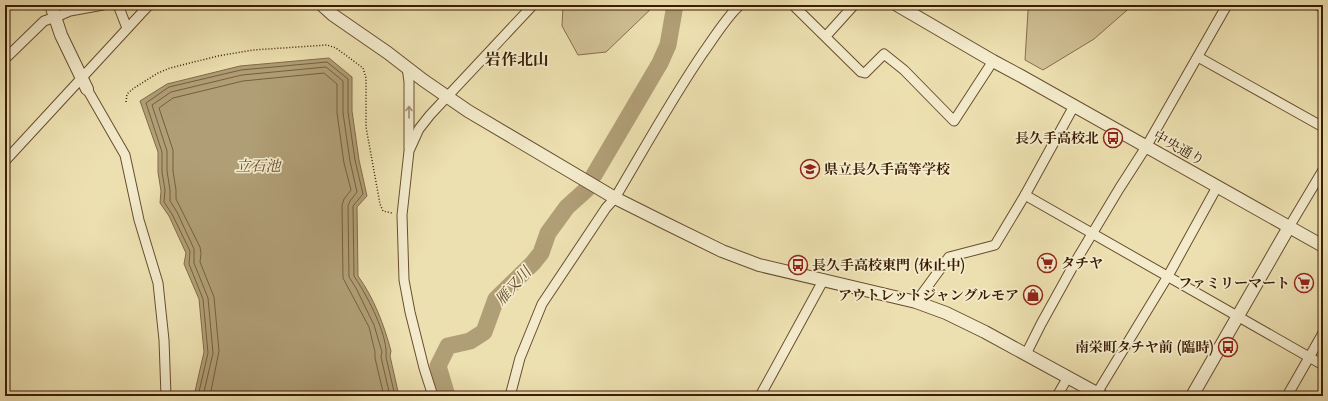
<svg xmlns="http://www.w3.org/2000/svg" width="1328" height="401" viewBox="0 0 1328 401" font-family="Cardo,'Noto Serif JP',serif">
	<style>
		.green { fill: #cfbf93; stroke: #856e4c }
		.water { fill: #b09e76; stroke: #816a48 }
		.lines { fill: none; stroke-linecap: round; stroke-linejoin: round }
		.shore { stroke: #765e3d; stroke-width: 1 }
		.river { stroke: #b09e76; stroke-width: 17 }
		.minor-casing { stroke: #684e2f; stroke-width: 11 }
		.tertiary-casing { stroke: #684e2f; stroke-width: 14 }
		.path { stroke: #3b1d04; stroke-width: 1.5; stroke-dasharray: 1 2; stroke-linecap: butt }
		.minor { stroke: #f3ebcc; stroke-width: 9 }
		.tertiary { stroke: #f3ebcc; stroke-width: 12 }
		.oneway { stroke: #a08e72 }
		.labels { text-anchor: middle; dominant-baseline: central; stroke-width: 3.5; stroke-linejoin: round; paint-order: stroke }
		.poi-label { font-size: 14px; font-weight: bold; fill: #3b1d04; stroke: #f3ebcc; text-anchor: end }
		.street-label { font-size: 14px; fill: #3b1d04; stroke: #f3ebcc }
		.water-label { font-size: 15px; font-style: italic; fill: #644a2c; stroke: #f3ebcc }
		.quarter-label { font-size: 16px; font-weight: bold; fill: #3b1d04; stroke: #f3ebcc }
	</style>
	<rect width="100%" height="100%" fill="#ede0b0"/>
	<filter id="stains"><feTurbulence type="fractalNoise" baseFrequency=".005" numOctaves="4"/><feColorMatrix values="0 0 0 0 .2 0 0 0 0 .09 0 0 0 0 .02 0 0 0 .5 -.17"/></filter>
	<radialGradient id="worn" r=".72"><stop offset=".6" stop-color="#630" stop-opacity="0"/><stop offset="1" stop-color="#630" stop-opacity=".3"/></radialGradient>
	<g class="green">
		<polygon points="563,5 655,5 606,52 578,55 562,26"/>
		<polygon points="1030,5 1133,5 1094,39 1043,70 1025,60 1028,11"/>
	</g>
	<path class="water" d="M329,58L352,77V111L359,160L367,196L357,207L358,276C374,298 384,325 391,351L390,356L399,396H194L204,352L199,299L184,264L186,253L169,216L160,203L161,191L158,172V152L140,101L167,84L240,66Z"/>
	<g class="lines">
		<g class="shore">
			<path d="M198,396L208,353L203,299L189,264L190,251L172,214L164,202L165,190L162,172V152L146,103L169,87L241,70L327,62L348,79V112L355,160L363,194L353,206L354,276C356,280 359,283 361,287C371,304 388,337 386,357L395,396"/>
			<polyline points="203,396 213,353 208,298 194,263 194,249 177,212 170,201 170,190 167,171 167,151 152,105 171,92 242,75 326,67 343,81 343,113 350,161 357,192 350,201 348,206 349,277 356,288 374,325 382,352 381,357 390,396"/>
			<polyline points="210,396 219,351 214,297 200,262 201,253 200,247 176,199 176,190 173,171 173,150 159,108 173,98 243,81 324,73 337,84 337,113 344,163 351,190 344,199 342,205 343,278 369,327 375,352 375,358 384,396"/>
		</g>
		<g class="river">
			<polyline points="594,175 660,63 668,45 675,5"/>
			<polyline points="447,396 438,366 448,346 470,341 484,332 496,299 533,263 541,253 548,233 567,207 587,189"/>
		</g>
		<g class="minor-casing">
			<g id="minor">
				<polyline points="118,5 127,28"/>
				<polyline points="793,5 861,72 865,73 884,54 904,70 954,121 993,61"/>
				<polyline points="1318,5 1323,8"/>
				<polyline points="826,36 854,5"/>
				<polyline points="5,57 8,56 44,21 61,15 70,11 103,5"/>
				<polyline points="1198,57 1323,127"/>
				<polyline points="407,67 409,82 409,148"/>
				<polyline points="87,89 125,155 139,220 158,283 164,340 166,396"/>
				<polyline points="5,161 149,5"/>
				<polyline points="1025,195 1323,365"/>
				<polyline points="1289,227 1323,170"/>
				<polyline points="916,302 949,257 995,245 1025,195 1074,106"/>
				<polyline points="1026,354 1041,324 1077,259 1119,189 1146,147 1227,5"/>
				<polyline points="1097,393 1168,276 1217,187"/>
				<polyline points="433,396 424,368 410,312 404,280 402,215 409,151 419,129 430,115 533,5"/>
				<path d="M510,396L520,358L542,304L606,208L615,198C644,149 671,100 703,53C713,39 728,15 740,5"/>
				<polyline points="760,396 824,279"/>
				<polyline points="1057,396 1068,377"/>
				<polyline points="1287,396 1323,333"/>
			</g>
		</g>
		<g class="tertiary-casing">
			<g id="tertiary">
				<polyline points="51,5 61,35 87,89"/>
				<polyline points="322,5 333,15 388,53 423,80 468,111 615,198 665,223 722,251 759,265 916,302 946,313 985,332 1102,396"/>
				<polyline points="897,5 993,61 1021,76 1323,246"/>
				<polyline points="1192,396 1289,227"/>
			</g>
		</g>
		<polyline class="path" points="126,102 127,94 134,88 158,73 170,68 218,56 253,50 327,45 336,48 363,68 366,78 366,127 380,204 383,211 392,213"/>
		<use href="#minor" class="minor"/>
		<use href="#tertiary" class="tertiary"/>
	</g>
	<defs><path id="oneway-shaft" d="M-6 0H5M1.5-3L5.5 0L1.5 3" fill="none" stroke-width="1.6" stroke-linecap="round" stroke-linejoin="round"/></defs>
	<use class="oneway" href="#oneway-shaft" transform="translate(409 112) rotate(-90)"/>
	<defs>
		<g id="bus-ring" transform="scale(1)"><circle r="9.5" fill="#f3ebcc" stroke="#8f2418" stroke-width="1.5"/><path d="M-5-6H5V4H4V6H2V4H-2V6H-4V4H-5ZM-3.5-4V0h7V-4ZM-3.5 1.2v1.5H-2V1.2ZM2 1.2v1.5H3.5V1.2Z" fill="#8f2418"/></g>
		<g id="school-ring" transform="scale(1)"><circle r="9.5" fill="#f3ebcc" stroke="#8f2418" stroke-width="1.5"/><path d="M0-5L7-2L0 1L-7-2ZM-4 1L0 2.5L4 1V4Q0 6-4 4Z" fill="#8f2418"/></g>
		<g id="supermarket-ring" transform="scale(1)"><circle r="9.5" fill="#f3ebcc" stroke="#8f2418" stroke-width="1.5"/><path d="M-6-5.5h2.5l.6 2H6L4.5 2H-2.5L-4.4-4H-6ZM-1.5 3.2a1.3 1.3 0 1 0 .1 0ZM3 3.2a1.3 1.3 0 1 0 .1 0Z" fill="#8f2418"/></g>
		<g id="shop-ring" transform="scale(1)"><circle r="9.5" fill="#f3ebcc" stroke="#8f2418" stroke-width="1.5"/><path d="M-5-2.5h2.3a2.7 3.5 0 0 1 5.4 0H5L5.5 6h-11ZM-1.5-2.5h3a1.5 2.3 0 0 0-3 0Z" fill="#8f2418"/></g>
	</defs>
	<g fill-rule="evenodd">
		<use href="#bus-ring" x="1113" y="138"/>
		<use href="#school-ring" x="810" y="169"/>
		<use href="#supermarket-ring" x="1047" y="263"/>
		<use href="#bus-ring" x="798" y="265"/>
		<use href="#supermarket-ring" x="1304" y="283"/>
		<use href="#shop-ring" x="1033" y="295"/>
		<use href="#bus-ring" x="1228" y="347"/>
	</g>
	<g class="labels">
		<g class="poi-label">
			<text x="1099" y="138">長久手高校北</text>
			<text x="824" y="169" text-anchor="start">県立長久手高等学校</text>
			<text x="1061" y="263" text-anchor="start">タチヤ</text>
			<text x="812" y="265" text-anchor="start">長久手高校東門 (休止中)</text>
			<text x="1290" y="283">ファミリーマート</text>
			<text x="1019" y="295">アウトレットジャングルモア</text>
			<text x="1214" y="347">南栄町タチヤ前 (臨時)</text>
		</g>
		<g class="street-label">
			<text transform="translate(1179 148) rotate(29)">中央通り</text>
		</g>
		<g class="water-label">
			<text x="258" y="166">立石池</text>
			<text transform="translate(513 286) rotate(-48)">雁又川</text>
		</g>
		<g class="quarter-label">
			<text x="517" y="60">岩作北山</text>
		</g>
	</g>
	<rect width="1328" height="401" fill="none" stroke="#ede0b0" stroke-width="20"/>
	<rect x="6" y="6" width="1316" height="389" fill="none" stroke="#3b1d04" stroke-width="2"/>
	<rect x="10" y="10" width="1308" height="381" fill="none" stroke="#3b1d04"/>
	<rect width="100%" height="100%" filter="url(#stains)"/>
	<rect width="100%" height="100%" fill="url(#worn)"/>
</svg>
